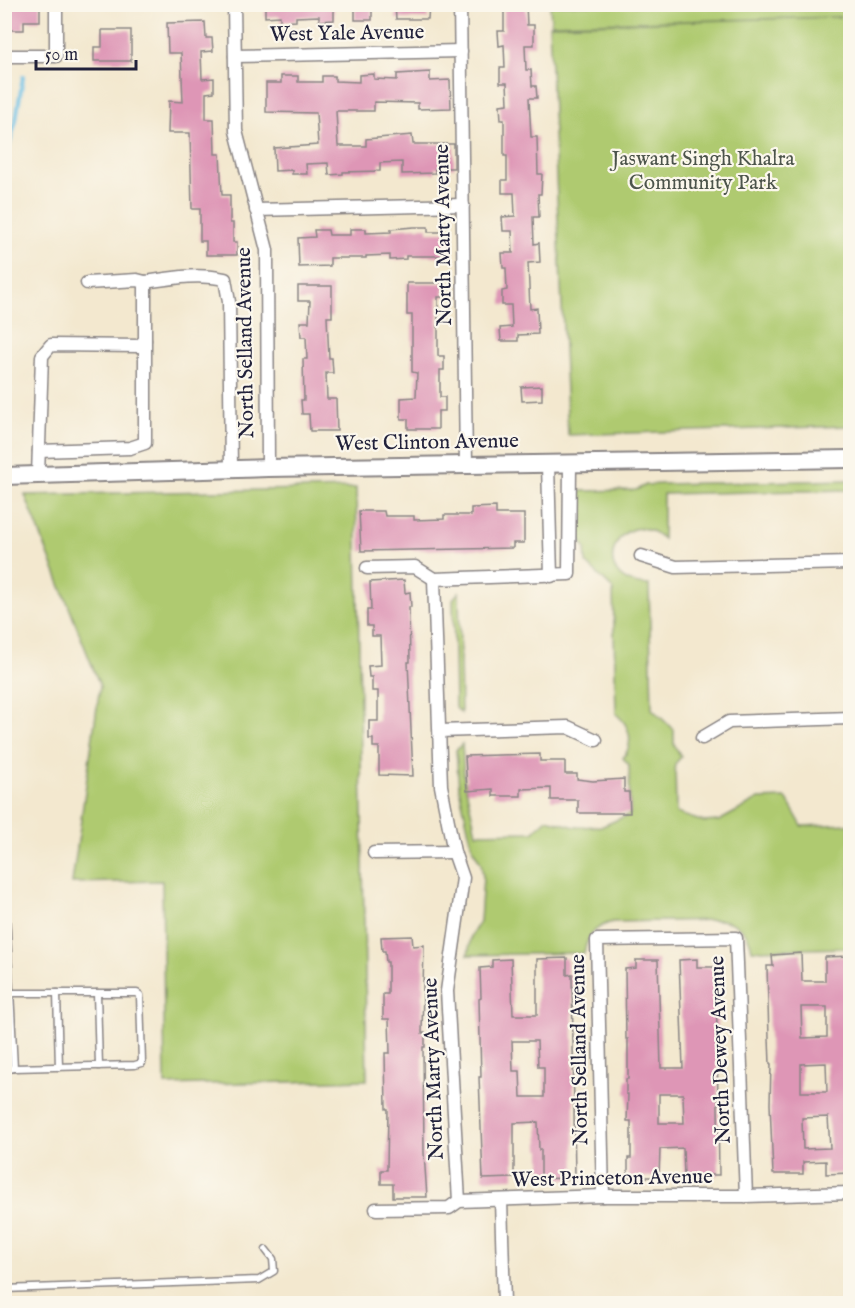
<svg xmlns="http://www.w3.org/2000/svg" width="855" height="1308" viewBox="0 0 855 1308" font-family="'IM FELL English',serif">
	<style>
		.green { fill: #afca70; stroke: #687656; stroke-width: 1.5 }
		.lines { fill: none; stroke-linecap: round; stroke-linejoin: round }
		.stream { stroke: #68bfe5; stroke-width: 4 }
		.building { fill: #de96b6; fill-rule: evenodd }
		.service-casing { stroke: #8a8585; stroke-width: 9 }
		.minor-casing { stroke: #8a8585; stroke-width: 15 }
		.secondary-casing { stroke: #8a8585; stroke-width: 20 }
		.service { stroke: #fff; stroke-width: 6 }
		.minor { stroke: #fff; stroke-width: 12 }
		.secondary { stroke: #fff; stroke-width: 16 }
		.labels { text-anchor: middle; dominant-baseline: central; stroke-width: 4.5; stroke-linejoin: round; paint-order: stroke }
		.street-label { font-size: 21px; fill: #22223b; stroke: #fbf7ec }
		.park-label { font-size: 21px; fill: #4c544b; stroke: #fbf7ec }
	</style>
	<rect width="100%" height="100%" fill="#fbf7ec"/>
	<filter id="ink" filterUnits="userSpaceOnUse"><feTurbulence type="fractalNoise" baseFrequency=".0167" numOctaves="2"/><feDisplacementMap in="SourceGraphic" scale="12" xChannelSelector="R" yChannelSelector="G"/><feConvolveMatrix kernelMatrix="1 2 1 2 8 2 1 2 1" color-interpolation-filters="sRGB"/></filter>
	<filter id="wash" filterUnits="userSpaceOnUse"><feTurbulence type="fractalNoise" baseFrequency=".008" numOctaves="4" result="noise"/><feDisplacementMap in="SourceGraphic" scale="24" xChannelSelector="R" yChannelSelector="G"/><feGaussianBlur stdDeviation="1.35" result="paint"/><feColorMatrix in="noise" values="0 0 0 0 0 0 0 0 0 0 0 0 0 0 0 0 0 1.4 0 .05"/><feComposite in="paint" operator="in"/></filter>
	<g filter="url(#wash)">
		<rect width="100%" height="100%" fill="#f3e8cf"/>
		<g class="green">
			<polygon points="550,5 850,5 850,426 568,435 549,25 840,17 551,24"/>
			<path d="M850,480V490L663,494V539C622,499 581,583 649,585L652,709L674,730V745L681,757L675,764L676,813L704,822L719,821L759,799L786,798L802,826L850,824V948L752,950C749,932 739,923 721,920L613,922C596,926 587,935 584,953L468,955L471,936L480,921L483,877L481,863L473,850L459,788L456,750L462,744L464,779L476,833L533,832L547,819L575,827L603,826L630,814L629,765L623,758C634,743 631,726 616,714L613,589L586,563L585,548L575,532L574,502L581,491L636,490L646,485L662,484Z"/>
			<polygon points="356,488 367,1080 165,1085 162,881 72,883 100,686 25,495"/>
			<polygon points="459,592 461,713 455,707 453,599"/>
		</g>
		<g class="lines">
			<g class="stream">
				<polyline points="4,164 16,120 23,77"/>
				<polyline points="4,455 7,458"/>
			</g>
		</g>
		<g id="blocks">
			<g class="building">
				<polygon points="4,4 40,4 40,21 24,21 24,30 4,30"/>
				<polygon points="265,4 334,4 334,20 319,21 319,16 296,17 296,21 280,22 280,16 265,17"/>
				<rect x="355" y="4" width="17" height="16"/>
				<polygon points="395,4 429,4 428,19 396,19"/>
				<polygon points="504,4 526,4 527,25 534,25 534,45 525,45 526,70 531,70 532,86 536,86 537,98 529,98 531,137 537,137 538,174 542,174 541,194 538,194 539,217 533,217 534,244 539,243 540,262 528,263 530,309 537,308 538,334 518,335 518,341 501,341 500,328 512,327 511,305 502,305 502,291 507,290 506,268 503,268 502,253 513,253 512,231 503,231 502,217 515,216 514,193 502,193 502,180 507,180 507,156 504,156 504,120 501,120 500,105 508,104 507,83 500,83 500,68 505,68 504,45 499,46 498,31 504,31"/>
				<polygon points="205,22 206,38 212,38 213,51 201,52 202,79 214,78 214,92 206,93 206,119 214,119 215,154 220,154 222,195 230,195 230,223 233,223 233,242 237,242 237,255 206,255 206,241 200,241 200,209 192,209 190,133 168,133 169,101 183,102 181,53 168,53 167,23"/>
				<polygon points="102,30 131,30 131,61 94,61 94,47 102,47"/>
				<polygon points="430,72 430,81 450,80 451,108 418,109 418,103 374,102 374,111 336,111 338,146 366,146 366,139 412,135 413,144 454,144 454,168 435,168 435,173 402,174 402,162 380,163 380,171 343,172 343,174 329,175 328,163 306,164 307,174 292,174 292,170 275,171 274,148 318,145 316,113 266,112 266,83 281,83 281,76 298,76 298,82 322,82 322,76 335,76 335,81 359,82 359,75 374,74 374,79 397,80 397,74"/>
				<polygon points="414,227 428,227 428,232 447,232 447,256 406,256 406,259 390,260 390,255 366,256 366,258 330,258 330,266 299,267 298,238 315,237 314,230 328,230 329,235 350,235 350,229 366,229 366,233 391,232 391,229"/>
				<polygon points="407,283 444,283 444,297 438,297 438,356 444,356 444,370 440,370 440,397 445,397 445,411 438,411 438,429 408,429 408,419 401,419 401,398 416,397 417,373 412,372 412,315 407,315"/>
				<polygon points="298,286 332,286 332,317 327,317 329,358 332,358 333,373 326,373 327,399 336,399 337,431 310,431 309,414 302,414 301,400 304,400 303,359 307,359 306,337 301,337 300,322 309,322 310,301 298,301"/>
				<polygon points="542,386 542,400 522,401 521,387"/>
				<polygon points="496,507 496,514 524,514 524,543 513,543 513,548 361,551 359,511 384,511 385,516 414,516 414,520 444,519 444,515 471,515 471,508"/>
				<polygon points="404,580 405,593 410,592 411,607 409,607 410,662 408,662 413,776 379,775 379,747 373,747 373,739 369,739 369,721 378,721 378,691 372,691 372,677 369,677 368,666 381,665 380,636 372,636 372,626 367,626 367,610 371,610 370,582"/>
				<polygon points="540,754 540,761 565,761 565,774 577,774 577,779 593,781 624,779 624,792 629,792 630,813 578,813 578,800 551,800 551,788 521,789 521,796 493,796 493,789 467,791 465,756"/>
				<polygon points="412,936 413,946 424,945 422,1033 425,1033 425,1047 423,1047 424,1153 427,1197 393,1197 393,1184 381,1184 381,1170 387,1170 388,1109 386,1109 385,1053 390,1053 389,1019 383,1019 383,994 388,994 388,962 386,962 385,951 382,951 381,937"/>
				<path d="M801,953L802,981H825V957L850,956V1173L826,1174V1161L803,1162V1174H773L770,1104L771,1064H770L769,1038L767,966H773L772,955ZM801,1007H827V1037L802,1038ZM826,1063L827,1092H801V1064ZM828,1117L830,1148L803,1149L802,1118Z"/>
				<path d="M567,958V975L572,974L575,1179L541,1178V1150H539L538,1122L514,1123V1178L483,1179L479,1077H481L479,999L481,998L480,968L492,967V960L511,959L513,1015H537V959ZM512,1041H537L538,1067H544V1097H521L520,1071H513Z"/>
				<path d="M697,959V967H716L719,1175H684L683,1148L660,1149L659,1177H628V1158H631V1121H627L628,1094H626V1079H628V1039H626L625,969L636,968V960H658L661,1068H683L679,960ZM659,1094H683L684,1123H659Z"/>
			</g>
		</g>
	</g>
	<g filter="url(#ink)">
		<use href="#blocks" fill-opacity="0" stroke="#8a8585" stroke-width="1.5"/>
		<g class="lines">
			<g class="service-casing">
				<g id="service">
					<polyline points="4,874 14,1068 4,1070"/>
					<polyline points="11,993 137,993 140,995 142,1063 135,1065 14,1068"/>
					<polyline points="57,993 59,1067"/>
					<polyline points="97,993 99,1066"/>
					<polyline points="4,1289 259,1280 274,1271 273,1259 266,1250"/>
				</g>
			</g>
			<g class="minor-casing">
				<g id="minor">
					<polyline points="234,4 236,131 267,250 268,468"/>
					<polyline points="460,4 466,465"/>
					<polyline points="4,56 56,56 56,4"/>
					<polyline points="235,56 461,51"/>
					<polyline points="256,210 463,205"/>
					<path d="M145,282C172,278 198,273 225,279L229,302L231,469"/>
					<polyline points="39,451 130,448 145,443 145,340"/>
					<polyline points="548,464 551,576"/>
					<polyline points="38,475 42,356 51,345 139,346 145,340 145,282 137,280 87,283"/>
					<polyline points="641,556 676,567 850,563"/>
					<polyline points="367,568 415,567 434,579 569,574 570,464"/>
					<polyline points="434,579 441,786 454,852 463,878 447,991 459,1201"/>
					<polyline points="440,731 568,727 596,740"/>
					<polyline points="702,738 729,722 850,718"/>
					<polyline points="374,853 454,852"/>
					<polyline points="603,1196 597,940 736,938 746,1196"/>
					<polyline points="501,1200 504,1304"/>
					<polyline points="376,1209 449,1208 459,1201 603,1196 746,1196 850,1193"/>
				</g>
			</g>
			<g class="secondary-casing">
				<polyline id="secondary" points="4,476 268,468 850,459"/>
			</g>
			<use href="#service" class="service"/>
			<use href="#minor" class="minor"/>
			<use href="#secondary" class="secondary"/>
		</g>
	</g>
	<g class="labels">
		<g class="street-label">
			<text transform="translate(347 34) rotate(-1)">West Yale Avenue</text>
			<text transform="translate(444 235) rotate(-91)">North Marty Avenue</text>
			<text transform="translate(246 343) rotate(-91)">North Selland Avenue</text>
			<text transform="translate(427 443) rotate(-1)">West Clinton Avenue</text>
			<text transform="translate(580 1050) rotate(-91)">North Selland Avenue</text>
			<text transform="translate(721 1050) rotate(-92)">North Dewey Avenue</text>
			<text transform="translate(434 1069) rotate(-92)">North Marty Avenue</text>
			<text transform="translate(612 1179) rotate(-1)">West Princeton Avenue</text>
		</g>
		<g class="park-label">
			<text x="703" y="159">Jaswant Singh Khalra<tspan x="703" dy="24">Community Park</tspan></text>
		</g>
	</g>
	<rect width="855" height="1308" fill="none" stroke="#fbf7ec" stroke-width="24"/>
	<path d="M36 60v9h100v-9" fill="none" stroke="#22223b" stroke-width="3"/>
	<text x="45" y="60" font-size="18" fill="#22223b" stroke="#fbf7ec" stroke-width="4.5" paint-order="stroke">50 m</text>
</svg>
